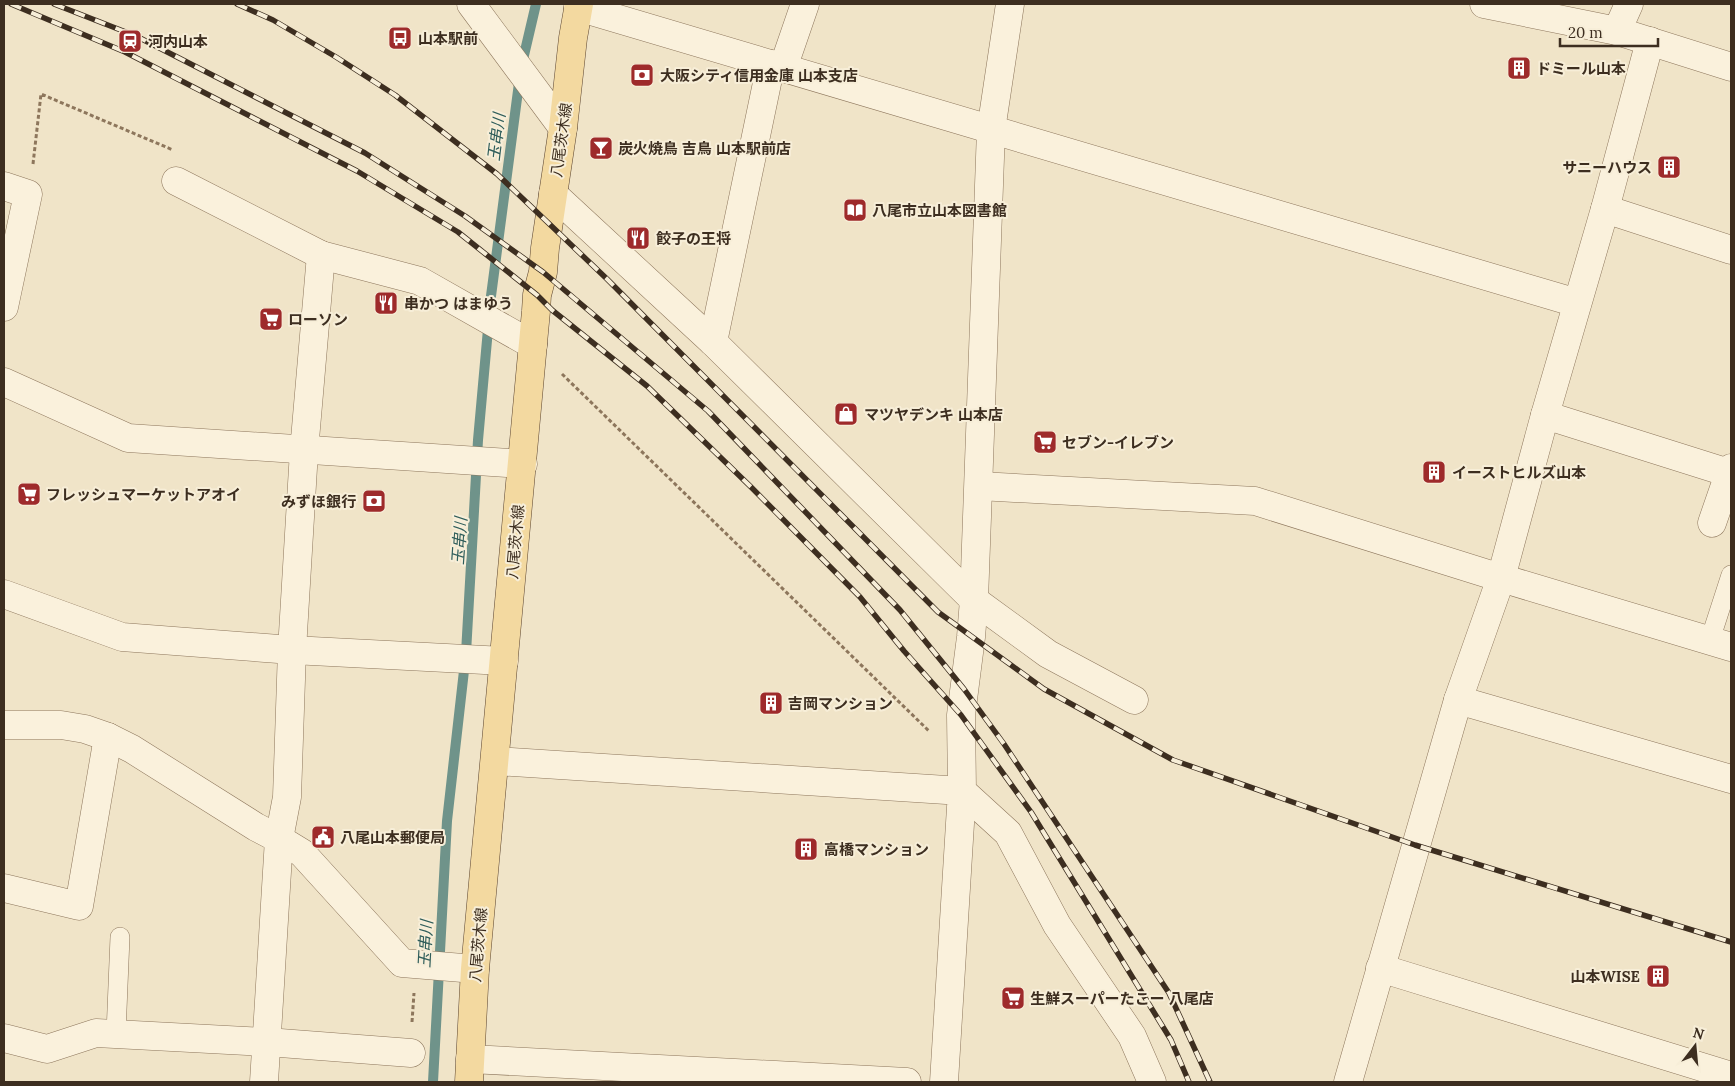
<svg xmlns="http://www.w3.org/2000/svg" width="1735" height="1086" viewBox="0 0 1735 1086" font-family="Lora,'Noto Sans JP',serif">
	<style>
		.lines { fill: none; stroke-linecap: round; stroke-linejoin: round }
		.stream { stroke: #6f938a; stroke-width: 10 }
		.lane-casing { stroke: #8d765c; stroke-width: 20 }
		.street-casing { stroke: #8d765c; stroke-width: 29 }
		.primary-casing { stroke: #5b4430; stroke-width: 29 }
		.path { stroke: #8d765c; stroke-width: 3; stroke-dasharray: 4 2.5; stroke-linecap: butt }
		.lane { stroke: #faf1dc; stroke-width: 19 }
		.street { stroke: #faf1dc; stroke-width: 28 }
		.primary { stroke: #f3d9a0; stroke-width: 28 }
		.rail-casing { stroke: #3d2e20; stroke-width: 5.5 }
		.rail { stroke: #f7eed8; stroke-width: 4; stroke-dasharray: 11; stroke-linecap: butt }
		.labels { text-anchor: middle; dominant-baseline: central; stroke-width: 4; stroke-linejoin: round; paint-order: stroke }
		.poi-label { font-size: 15px; font-weight: bold; fill: #3d2e20; stroke: #f7eed8; text-anchor: start }
		.street-label { font-size: 15px; fill: #3d2e20; stroke: #f7eed8 }
		.water-label { font-size: 16px; font-style: italic; fill: #2f5d5a; stroke: #f7eed8 }
	</style>
	<rect width="100%" height="100%" fill="#f0e4c8"/>
	<g class="lines">
		<polyline class="stream" points="433,1082 447,821 466,653 478,440 491,296 521,68 536,4"/>
		<g class="lane-casing">
			<g id="lane">
				<polyline points="1710,640 1731,575"/>
				<polyline points="116,1034 120,937"/>
			</g>
		</g>
		<g class="street-casing">
			<g id="street">
				<polyline points="471,4 563,128"/>
				<polyline points="1010,4 991,130 974,600 971,637 961,715 962,791 1008,833 1057,925 1132,1036 1152,1082"/>
				<polyline points="1484,4 1617,31 1731,67"/>
				<polyline points="578,7 1577,303"/>
				<polyline points="1617,31 1629,4"/>
				<polyline points="783,68 805,4"/>
				<polyline points="176,181 321,255 420,281 533,345"/>
				<polyline points="4,186 28,194 4,307"/>
				<polyline points="553,194 713,342 974,600 1048,654 1134,700"/>
				<polyline points="1605,209 1731,250"/>
				<polyline points="713,342 771,64"/>
				<polyline points="4,382 128,438 523,464"/>
				<polyline points="1545,415 1729,473"/>
				<polyline points="979,486 1255,501 1501,578 1731,647"/>
				<polyline points="1712,523 1731,468"/>
				<polyline points="4,594 122,637 292,650 504,661"/>
				<polyline points="1458,700 1731,779"/>
				<polyline points="4,725 61,725 85,729 108,737 132,749 256,827 279,839 302,853 402,963 475,969"/>
				<polyline points="495,761 962,791 944,1082"/>
				<polyline points="4,888 79,906 108,737"/>
				<polyline points="1380,968 1731,1076"/>
				<polyline points="4,1038 47,1049 96,1033 267,1042 411,1053"/>
				<polyline points="470,1059 907,1082"/>
				<polyline points="264,1082 279,839 287,797 292,650 304,451 321,255"/>
				<polyline points="1348,1082 1458,700 1501,578 1545,415 1605,209 1650,41"/>
			</g>
		</g>
		<g class="primary-casing">
			<polyline id="primary" points="469,1082 475,969 536,311 537,295 543,272 545,248 563,128 573,38 579,4"/>
		</g>
		<g class="path">
			<polyline points="33,164 41,94 173,150"/>
			<polyline points="562,374 930,732"/>
			<polyline points="412,1022 414,993"/>
		</g>
		<use href="#lane" class="lane"/>
		<use href="#street" class="street"/>
		<use href="#primary" class="primary"/>
		<g class="rail-casing">
			<g id="rail">
				<polyline points="11,4 125,52 357,171 458,232 537,295 552,310 647,386 751,487 860,597 904,651 961,715 1031,812 1171,1040 1189,1082"/>
				<polyline points="54,4 136,36 365,153 465,216 543,272 708,411 900,610 964,689 1004,744 1169,993 1210,1082"/>
				<polyline points="237,4 273,20 336,57 395,95 497,174 607,279 938,612 1044,689 1173,760 1415,845 1731,942"/>
			</g>
		</g>
		<use href="#rail" class="rail"/>
	</g>
	<defs>
		<g id="bus-square" transform="scale(1.25)"><rect x="-9" y="-9" width="18" height="18" rx="4" fill="#9e2a2b" stroke="#f7eed8"/><path d="M-5-6H5V4H4V6H2V4H-2V6H-4V4H-5ZM-3.5-4V0h7V-4ZM-3.5 1.2v1.5H-2V1.2ZM2 1.2v1.5H3.5V1.2Z" fill="#fff"/></g>
		<g id="station-square" transform="scale(1.25)"><rect x="-9" y="-9" width="18" height="18" rx="4" fill="#9e2a2b" stroke="#f7eed8"/><path d="M-3-6H3Q5-6 5-4V2Q5 4 3 4L4.5 6H3L1.5 4h-3L-3 6H-4.5L-3 4Q-5 4-5 2V-4Q-5-6-3-6ZM-3.5-4v3h7v-3ZM-3.5 1v1.5H-2V1ZM2 1v1.5H3.5V1Z" fill="#fff"/></g>
		<g id="building-square" transform="scale(1.25)"><rect x="-9" y="-9" width="18" height="18" rx="4" fill="#9e2a2b" stroke="#f7eed8"/><path d="M-4-6H4V6H1V3H-1V6H-4ZM-2.5-4.3h1.7v1.8h-1.7ZM.8-4.3h1.7v1.8H.8ZM-2.5-1h1.7V.8h-1.7ZM.8-1h1.7V.8H.8Z" fill="#fff"/></g>
		<g id="bank-square" transform="scale(1.25)"><rect x="-9" y="-9" width="18" height="18" rx="4" fill="#9e2a2b" stroke="#f7eed8"/><path d="M-6-4H6V4H-6ZM0-2.3a2.3 2.3 0 1 0 0 4.6a2.3 2.3 0 1 0 0-4.6Z" fill="#fff"/></g>
		<g id="bar-square" transform="scale(1.25)"><rect x="-9" y="-9" width="18" height="18" rx="4" fill="#9e2a2b" stroke="#f7eed8"/><path d="M-6-5H6L.8 .8V4.5H3.5V6h-7V4.5H-.8V.8Z" fill="#fff"/></g>
		<g id="library-square" transform="scale(1.25)"><rect x="-9" y="-9" width="18" height="18" rx="4" fill="#9e2a2b" stroke="#f7eed8"/><path d="M-6-4Q-3-5.5-.7-3.5V5Q-3 3-6 4ZM6-4Q3-5.5 .7-3.5V5Q3 3 6 4Z" fill="#fff"/></g>
		<g id="restaurant-square" transform="scale(1.25)"><rect x="-9" y="-9" width="18" height="18" rx="4" fill="#9e2a2b" stroke="#f7eed8"/><path d="M-5-6h1v4h1v-4h1v4h1v-4h1v5L-1.5 .5V6h-2V.5L-5-1ZM5-6V6H3V1.5H1.5Q1.5-4 5-6Z" fill="#fff"/></g>
		<g id="supermarket-square" transform="scale(1.25)"><rect x="-9" y="-9" width="18" height="18" rx="4" fill="#9e2a2b" stroke="#f7eed8"/><path d="M-6-5.5h2.5l.6 2H6L4.5 2H-2.5L-4.4-4H-6ZM-1.5 3.2a1.3 1.3 0 1 0 .1 0ZM3 3.2a1.3 1.3 0 1 0 .1 0Z" fill="#fff"/></g>
		<g id="shop-square" transform="scale(1.25)"><rect x="-9" y="-9" width="18" height="18" rx="4" fill="#9e2a2b" stroke="#f7eed8"/><path d="M-5-2.5h2.3a2.7 3.5 0 0 1 5.4 0H5L5.5 6h-11ZM-1.5-2.5h3a1.5 2.3 0 0 0-3 0Z" fill="#fff"/></g>
		<g id="civic-square" transform="scale(1.25)"><rect x="-9" y="-9" width="18" height="18" rx="4" fill="#9e2a2b" stroke="#f7eed8"/><path d="M-.6-6.5H3V-4.5H.6V-3L4-1V1h2V6H-6V1h2V-1L-.6-3ZM-1.2 2.5V6h2.4V2.5Z" fill="#fff"/></g>
	</defs>
	<g fill-rule="evenodd">
		<use href="#bus-square" x="400" y="38"/>
		<use href="#station-square" x="130" y="41"/>
		<use href="#building-square" x="1519" y="68"/>
		<use href="#bank-square" x="642" y="75"/>
		<use href="#bar-square" x="601" y="148"/>
		<use href="#building-square" x="1669" y="167"/>
		<use href="#library-square" x="855" y="210"/>
		<use href="#restaurant-square" x="638" y="238"/>
		<use href="#restaurant-square" x="386" y="303"/>
		<use href="#supermarket-square" x="271" y="319"/>
		<use href="#shop-square" x="846" y="414"/>
		<use href="#supermarket-square" x="1045" y="442"/>
		<use href="#building-square" x="1434" y="472"/>
		<use href="#supermarket-square" x="29" y="494"/>
		<use href="#bank-square" x="374" y="501"/>
		<use href="#building-square" x="771" y="703"/>
		<use href="#civic-square" x="323" y="837"/>
		<use href="#building-square" x="806" y="849"/>
		<use href="#building-square" x="1658" y="976"/>
		<use href="#supermarket-square" x="1013" y="998"/>
	</g>
	<g class="labels">
		<g class="poi-label">
			<text x="418" y="38">山本駅前</text>
			<text x="148" y="41">河内山本</text>
			<text x="1536" y="68">ドミール山本</text>
			<text x="660" y="75">大阪シティ信用金庫 山本支店</text>
			<text x="618" y="148">炭火焼鳥 吉鳥 山本駅前店</text>
			<text x="1652" y="167" text-anchor="end">サニーハウス</text>
			<text x="872" y="210">八尾市立山本図書館</text>
			<text x="656" y="238">餃子の王将</text>
			<text x="404" y="303">串かつ はまゆう</text>
			<text x="288" y="319">ローソン</text>
			<text x="864" y="414">マツヤデンキ 山本店</text>
			<text x="1062" y="442">セブン-イレブン</text>
			<text x="1452" y="472">イーストヒルズ山本</text>
			<text x="46" y="494">フレッシュマーケットアオイ</text>
			<text x="356" y="501" text-anchor="end">みずほ銀行</text>
			<text x="788" y="703">吉岡マンション</text>
			<text x="340" y="837">八尾山本郵便局</text>
			<text x="824" y="849">高橋マンション</text>
			<text x="1640" y="976" text-anchor="end">山本WISE</text>
			<text x="1030" y="998">生鮮スーパーたこー 八尾店</text>
		</g>
		<g class="street-label">
			<text transform="translate(561 140) rotate(-82)">八尾茨木線</text>
			<text transform="translate(515 542) rotate(-85)">八尾茨木線</text>
			<text transform="translate(478 945) rotate(-85)">八尾茨木線</text>
		</g>
		<g class="water-label">
			<text transform="translate(496 137) rotate(-83)">玉串川</text>
			<text transform="translate(459 541) rotate(-86)">玉串川</text>
			<text transform="translate(425 944) rotate(-87)">玉串川</text>
		</g>
	</g>
	<rect width="1735" height="1086" fill="none" stroke="#3d2e20" stroke-width="10"/>
	<g transform="translate(1695 1046) rotate(16)" stroke="#f7eed8" stroke-width="4" paint-order="stroke">
	<path d="M0-4L9 19L0 12L-9 19Z" fill="#3d2e20"/>
	<text y="-8" font-size="14" font-weight="bold" text-anchor="middle" fill="#3d2e20">N</text>
	</g>
	<path d="M1560 38v8h98v-8" fill="none" stroke="#3d2e20" stroke-width="2.5"/>
	<text x="1568" y="38" font-size="15" fill="#3d2e20" stroke="#f7eed8" stroke-width="4" paint-order="stroke">20 m</text>
</svg>
